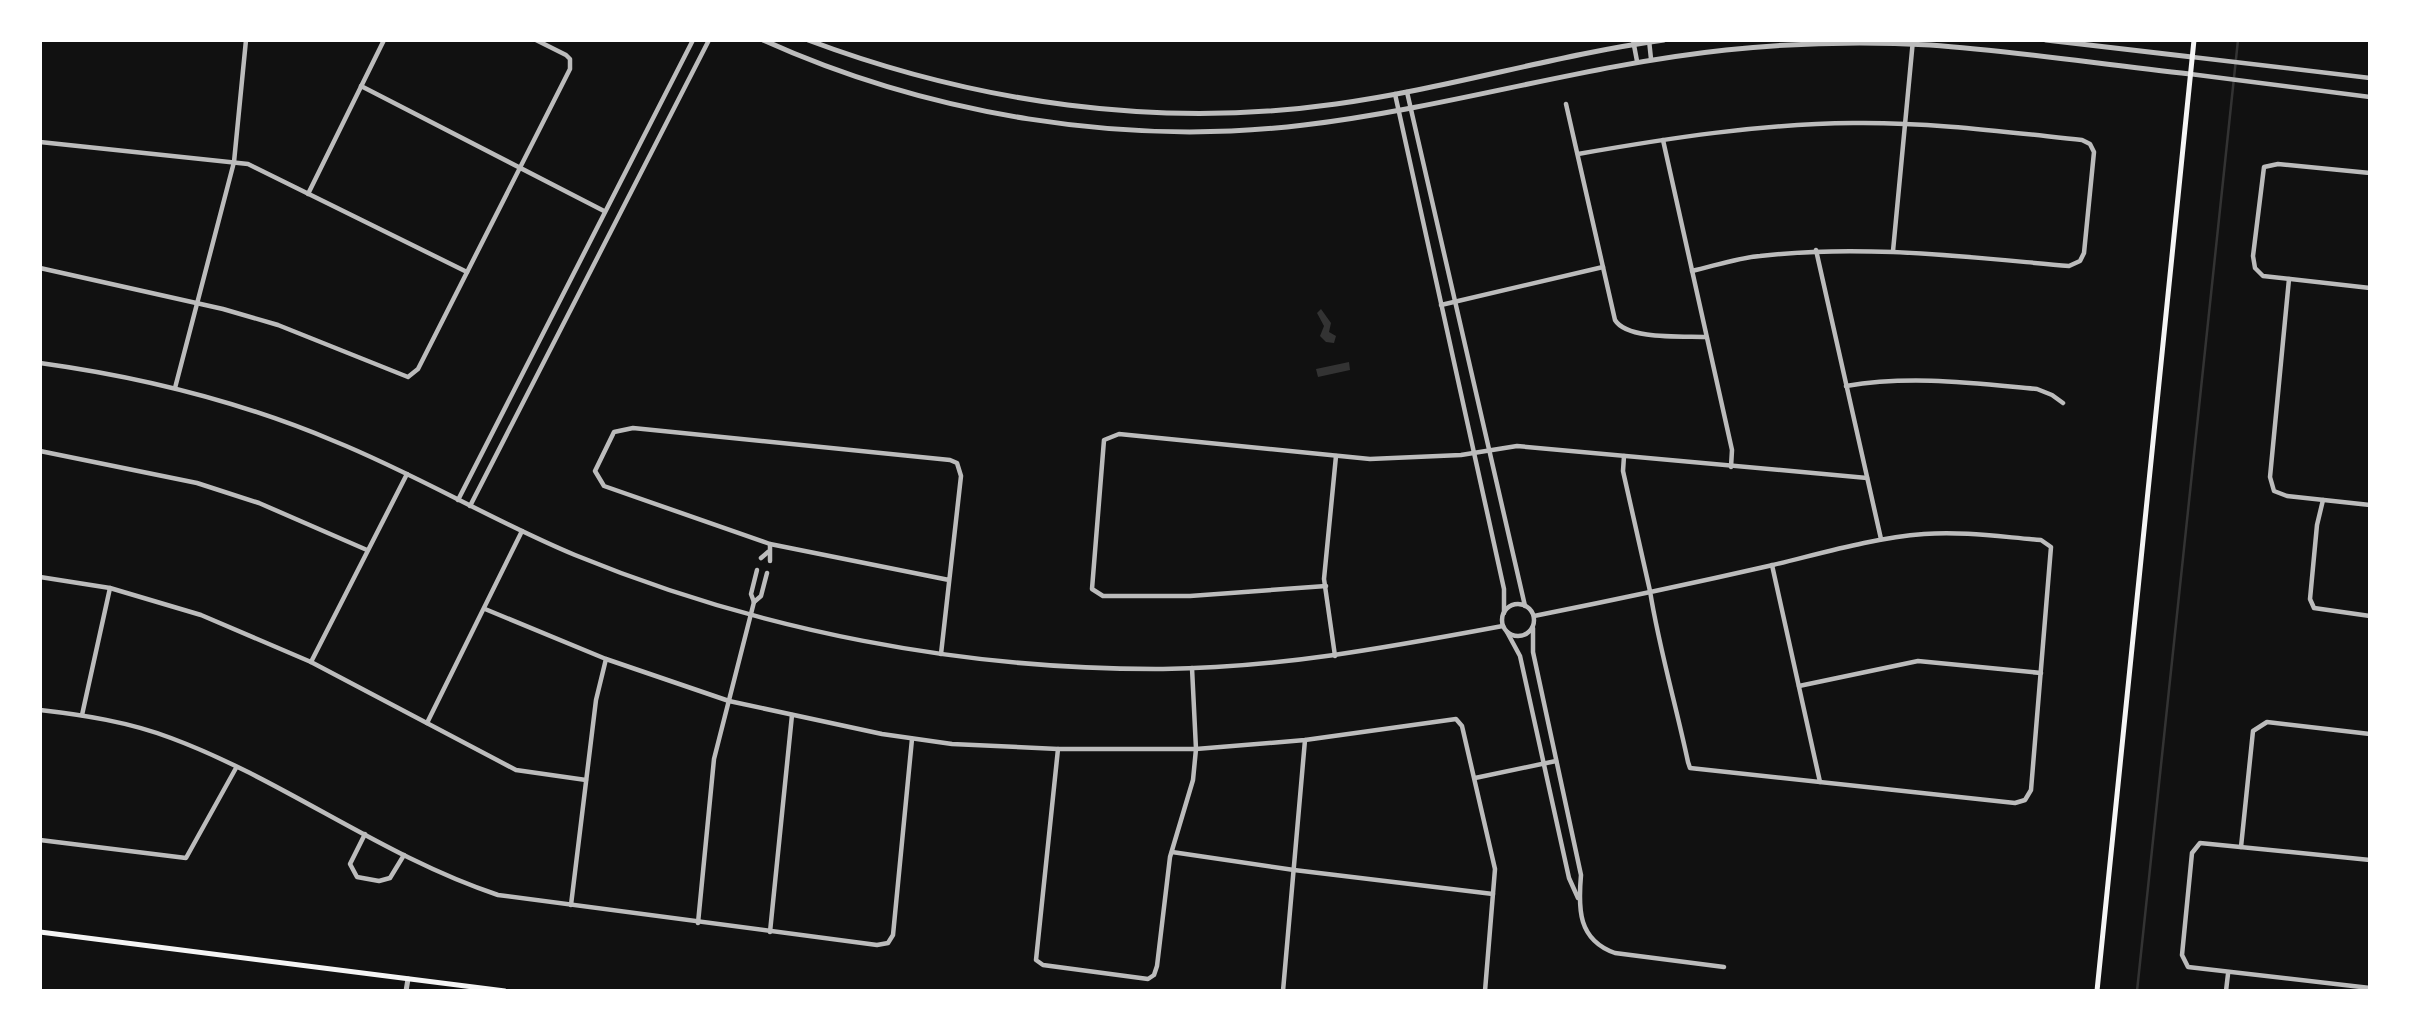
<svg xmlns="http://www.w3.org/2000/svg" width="2410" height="1031" viewBox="0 0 2410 1031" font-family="'Alegreya Sans',sans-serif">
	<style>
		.water { fill: #333 }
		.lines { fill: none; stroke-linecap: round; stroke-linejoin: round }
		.stream { stroke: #333; stroke-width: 2.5 }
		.minor { stroke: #bcbcbc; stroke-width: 4.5 }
		.tertiary { stroke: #bcbcbc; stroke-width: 5 }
		.secondary { stroke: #f5f5f5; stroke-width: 5 }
	</style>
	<rect width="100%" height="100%" fill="#111"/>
	<g class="water">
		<polygon points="1321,309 1331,323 1329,332 1336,336 1334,343 1326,342 1320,336 1324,326 1317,313"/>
		<polygon points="1349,362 1350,370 1318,377 1316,369"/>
	</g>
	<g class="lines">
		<polyline class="stream" points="2137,991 2238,40"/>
		<g class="minor">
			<polyline points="1633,40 1637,61"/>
			<polyline points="1649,40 1651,59"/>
			<polyline points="2192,57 2370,78"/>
			<polyline points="2190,74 2370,97"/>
			<polyline points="361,86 604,211"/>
			<polyline points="1407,92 1525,606"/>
			<polyline points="1395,94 1504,589 1504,613"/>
			<path d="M1566,104L1615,320C1627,340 1683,336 1706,337"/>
			<polyline points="1663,140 1732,450 1731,467"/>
			<polyline points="40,142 248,164 467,272"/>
			<path d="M1578,154C1669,138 1760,124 1853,123C1930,122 2006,132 2082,140L2090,144L2094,152L2084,253L2080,261L2069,266C1966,257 1863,244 1760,256C1737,258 1714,266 1692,271"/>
			<polyline points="2370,173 2278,164 2264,167 2253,256 2255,268 2263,276 2370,288"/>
			<polyline points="308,194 384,40"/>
			<polyline points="1816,250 1881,539"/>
			<polyline points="1893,251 1913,40"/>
			<polyline points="40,268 223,309 278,325 408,377 418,369 570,69 570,59 566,55 536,40"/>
			<polyline points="2289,279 2270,477 2274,491 2287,496 2370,505"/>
			<polyline points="1441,305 1603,267"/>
			<path d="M40,363C142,377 239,401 334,441C416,474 493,521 575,555C760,631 963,670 1163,669C1278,668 1390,647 1503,626"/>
			<path d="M1846,386C1911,375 1972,383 2037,389L2052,395L2063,403"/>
			<polyline points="175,388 234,162 246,40"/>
			<polyline points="40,451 197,483 259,503 367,550"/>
			<polyline points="458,500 693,40"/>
			<polyline points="2323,500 2317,525 2310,599 2314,608 2370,616"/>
			<polyline points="470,506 709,40"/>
			<polyline points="770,544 770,561"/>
			<polyline points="761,558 768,552"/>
			<polyline points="1772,565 1820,782"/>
			<polyline points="40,577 110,588 201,615 311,662 516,770 586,780"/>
			<polyline points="1326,586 1190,596 1103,596 1092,589 1104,440 1119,434 1370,459 1461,455 1517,446 1867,478"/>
			<polyline points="754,602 761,596 767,573"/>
			<polyline points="754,602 751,594 757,570"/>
			<circle cx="1518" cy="620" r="16"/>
			<polyline points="485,609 606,659 729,701 882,734 952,744 1058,749 1196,749 1305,740 1456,719 1462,726 1495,869 1485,991"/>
			<path d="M1534,616C1614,600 1694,583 1773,565C1823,553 1873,538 1924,534C1963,531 2002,537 2041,540L2051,547L2031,790L2025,800L2015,803L1690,768L1688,762C1676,705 1659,648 1650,591L1623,471L1624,456"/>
			<path d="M1533,628V652L1581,875C1578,909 1578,940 1615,953L1724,967"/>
			<polyline points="1507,632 1520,656 1569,878 1578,898"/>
			<polyline points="941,654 961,476 957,463 950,460 633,428 614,432 595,471 604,486 770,544 949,580"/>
			<polyline points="1335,656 1324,579 1336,456"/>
			<polyline points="311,662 407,474"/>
			<polyline points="1799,686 1918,661 2041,673"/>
			<path d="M40,710C84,715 129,722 171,738C284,780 383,857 498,895L877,945L888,943L893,935L912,739"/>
			<polyline points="82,715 110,588"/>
			<polyline points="427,723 522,531"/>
			<polyline points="1058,749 1036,960 1043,965 1148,979 1154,975 1157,966 1170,857 1193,780 1196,749 1192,668"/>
			<polyline points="1475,778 1556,761"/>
			<polyline points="365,834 350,864 357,877 379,881 390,878 404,855"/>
			<polyline points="40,840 186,858 236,768"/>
			<polyline points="2241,847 2253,731 2267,722 2370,734"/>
			<polyline points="1172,852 1294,870 1493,894"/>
			<polyline points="2370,860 2200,843 2192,853 2182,955 2188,967 2370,988"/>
			<polyline points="571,905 596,700 606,659"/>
			<polyline points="698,923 714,759 754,602"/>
			<polyline points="770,932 792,715"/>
			<polyline points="1283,991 1305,740"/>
			<polyline points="2226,991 2228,974"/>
		</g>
		<g class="tertiary">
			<path d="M763,40C929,115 1124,147 1304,125C1446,108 1584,65 1726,50C1793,43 1863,41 1930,45C2017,51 2104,65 2190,74"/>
			<path d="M808,40C976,103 1157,129 1336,104C1446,89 1554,55 1664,40"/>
			<polyline points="2046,40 2192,57"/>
			<polyline points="406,991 408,979"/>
		</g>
		<g class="secondary">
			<polyline points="40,932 505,991"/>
			<polyline points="2097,991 2194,40"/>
		</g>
	</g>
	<rect width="2410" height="1031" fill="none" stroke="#ffffff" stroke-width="84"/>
</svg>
